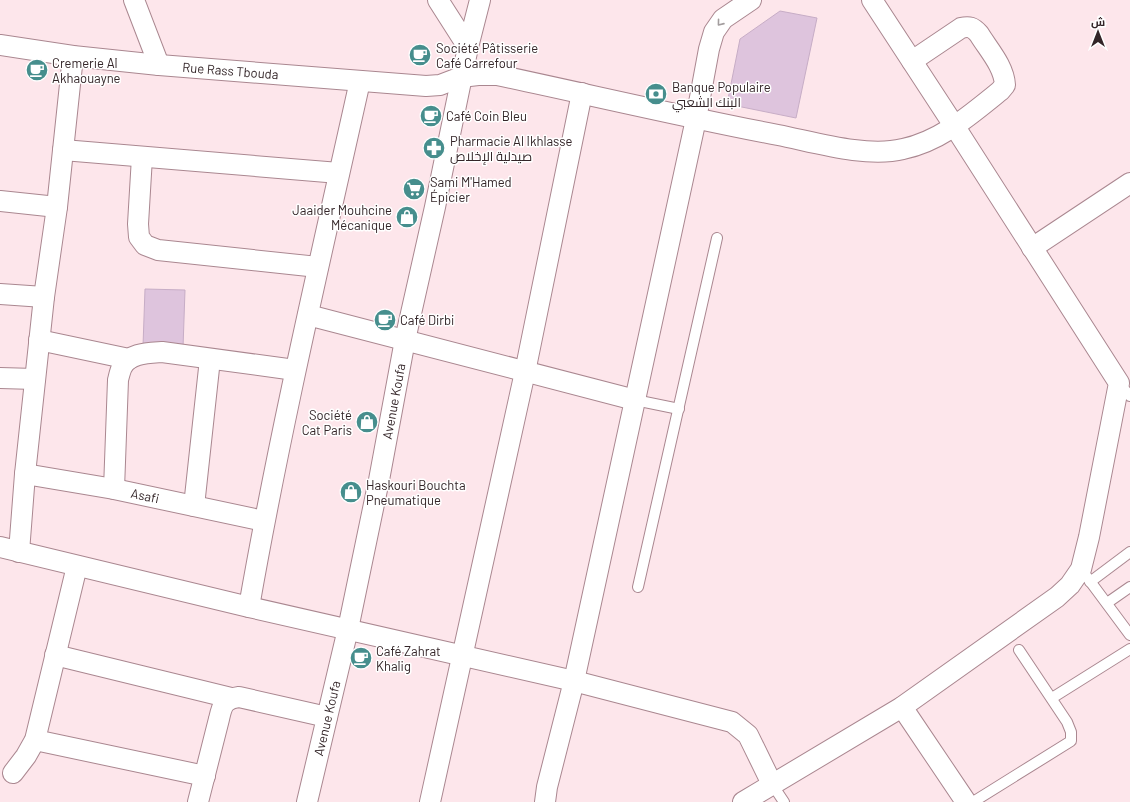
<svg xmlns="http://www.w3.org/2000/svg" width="1130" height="802" viewBox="0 0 1130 802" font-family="Barlow,Cairo,sans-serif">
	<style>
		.building { fill: #dec4dd; stroke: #c7adc6 }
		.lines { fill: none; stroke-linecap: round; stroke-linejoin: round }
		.lane-casing { stroke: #aa8790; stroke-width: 12 }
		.street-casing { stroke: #aa8790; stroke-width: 22 }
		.lane { stroke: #fff; stroke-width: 10 }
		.street { stroke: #fff; stroke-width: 20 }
		.oneway { stroke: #a39d9e }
		.labels { text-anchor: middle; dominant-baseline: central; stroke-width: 3; stroke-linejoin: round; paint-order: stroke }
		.poi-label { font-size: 13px; fill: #332528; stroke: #fff; text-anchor: start }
		.street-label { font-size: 13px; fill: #332528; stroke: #fff }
	</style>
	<rect width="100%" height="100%" fill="#fde6eb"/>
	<g class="building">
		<polygon points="780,11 817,18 796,118 727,104 740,39"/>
		<polygon points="145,289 185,290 183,348 143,346"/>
	</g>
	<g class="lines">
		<g class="lane-casing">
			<g id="lane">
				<polyline points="1119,383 1130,396"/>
				<polyline points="635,400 679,409"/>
				<polyline points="1081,569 1130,635"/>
				<polyline points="1090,582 1130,552"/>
				<polyline points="638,587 717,238"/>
				<polyline points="1107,603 1130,587"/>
				<polyline points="1052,698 1130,649"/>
				<polyline points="772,784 784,802"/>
				<polyline points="973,802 1071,741 1071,732 1067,722 1019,650"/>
			</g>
		</g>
		<g class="street-casing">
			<g id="street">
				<polyline points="134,0 159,65"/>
				<polyline points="438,0 468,47"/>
				<path id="s1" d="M0,45L73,56L159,65L426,86L440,85L461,77L478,75H497C591,95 684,117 778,135C814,142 866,158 903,149C941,141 970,115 1000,91L1005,85C1004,66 988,49 979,34C973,27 969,26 961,28L912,61"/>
				<polyline points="63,150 339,173"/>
				<polyline points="142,157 138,224 139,237 145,245 158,250 318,267"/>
				<polyline points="0,201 57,207"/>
				<polyline points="1032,248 1130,183"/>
				<polyline points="0,294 44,297"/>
				<polyline points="308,315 635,400"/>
				<polyline points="39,340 129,359"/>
				<polyline points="0,378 35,379"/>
				<path id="s2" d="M25,474L114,489L264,521"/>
				<path d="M114,489L118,380C119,376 120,371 122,367C129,353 148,353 162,352L295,370"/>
				<polyline points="194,506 210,359"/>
				<polyline points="0,547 249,607 574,681 732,722 748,735 772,784"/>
				<polyline points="19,552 25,474 44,297 57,207 73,56"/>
				<path d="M249,607C280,430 321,256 360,81"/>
				<polyline points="55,655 231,698"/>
				<polyline points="902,707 966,802"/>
				<polyline points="35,740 205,776"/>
				<polyline points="13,773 26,756 35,740 77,566"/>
				<path d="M198,802L219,719C222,705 224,699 239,697L327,717"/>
				<path id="s3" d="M307,802L348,629L379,480L405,340L435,207L468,47L480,0"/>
				<polyline points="430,802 525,372 582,93"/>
				<polyline points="545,802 547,787 574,681 696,119 709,49 714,32 723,19 751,0"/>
				<polyline points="743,802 902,707 1057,597 1070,585 1081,569 1089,537 1119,383 955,127 872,0"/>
			</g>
		</g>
		<use href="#lane" class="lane"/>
		<use href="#street" class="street"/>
	</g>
	<defs><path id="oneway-chevron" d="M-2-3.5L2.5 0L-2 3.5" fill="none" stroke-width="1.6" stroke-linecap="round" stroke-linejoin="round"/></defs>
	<use class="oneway" href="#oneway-chevron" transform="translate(720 23) rotate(129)"/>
	<defs>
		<g id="cafe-disc" transform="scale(1.15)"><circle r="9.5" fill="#468e8d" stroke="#fff"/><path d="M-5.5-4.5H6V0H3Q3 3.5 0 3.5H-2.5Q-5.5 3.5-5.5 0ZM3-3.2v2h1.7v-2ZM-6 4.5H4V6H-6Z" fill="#fff"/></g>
		<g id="bank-disc" transform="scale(1.15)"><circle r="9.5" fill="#468e8d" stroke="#fff"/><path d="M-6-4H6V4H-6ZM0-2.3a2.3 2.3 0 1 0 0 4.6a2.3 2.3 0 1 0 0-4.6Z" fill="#fff"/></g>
		<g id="pharmacy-disc" transform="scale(1.15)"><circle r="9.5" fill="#468e8d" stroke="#fff"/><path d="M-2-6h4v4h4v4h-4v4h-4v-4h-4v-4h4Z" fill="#fff"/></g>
		<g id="supermarket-disc" transform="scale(1.15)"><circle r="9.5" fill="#468e8d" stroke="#fff"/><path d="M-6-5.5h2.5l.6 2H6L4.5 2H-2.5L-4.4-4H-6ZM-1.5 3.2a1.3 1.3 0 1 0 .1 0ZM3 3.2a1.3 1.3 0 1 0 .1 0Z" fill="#fff"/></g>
		<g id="shop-disc" transform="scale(1.15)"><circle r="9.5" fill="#468e8d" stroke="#fff"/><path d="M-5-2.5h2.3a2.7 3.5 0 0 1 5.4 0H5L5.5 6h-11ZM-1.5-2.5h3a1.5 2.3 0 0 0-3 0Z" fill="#fff"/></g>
	</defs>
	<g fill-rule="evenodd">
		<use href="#cafe-disc" x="420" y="55"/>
		<use href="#cafe-disc" x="37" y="70"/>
		<use href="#bank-disc" x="656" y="94"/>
		<use href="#cafe-disc" x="431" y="116"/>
		<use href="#pharmacy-disc" x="434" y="148"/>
		<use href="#supermarket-disc" x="414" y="189"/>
		<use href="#shop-disc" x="407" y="217"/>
		<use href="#cafe-disc" x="385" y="320"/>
		<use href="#shop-disc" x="367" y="422"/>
		<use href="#shop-disc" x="351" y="492"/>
		<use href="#cafe-disc" x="361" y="658"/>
	</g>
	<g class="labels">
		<g class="poi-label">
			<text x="436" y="48">Société Pâtisserie<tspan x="436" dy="15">Café Carrefour</tspan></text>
			<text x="52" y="63">Cremerie Al<tspan x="52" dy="15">Akhaouayne</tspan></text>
			<text x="672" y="87">Banque Populaire<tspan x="672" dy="15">البنك الشعبي</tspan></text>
			<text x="446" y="116">Café Coin Bleu</text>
			<text x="450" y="141">Pharmacie Al Ikhlasse<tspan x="450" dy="15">صيدلية الإخلاص</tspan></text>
			<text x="430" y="182">Sami M'Hamed<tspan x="430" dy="15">Épicier</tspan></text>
			<text x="392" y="210" text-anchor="end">Jaaider Mouhcine<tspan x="392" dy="15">Mécanique</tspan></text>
			<text x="400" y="320">Café Dirbi</text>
			<text x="352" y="415" text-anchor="end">Société<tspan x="352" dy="15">Cat Paris</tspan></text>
			<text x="366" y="485">Haskouri Bouchta<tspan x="366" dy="15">Pneumatique</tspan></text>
			<text x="376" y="651">Café Zahrat<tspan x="376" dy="15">Khalig</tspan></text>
		</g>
		<g class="street-label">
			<text stroke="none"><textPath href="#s1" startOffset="232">Rue Rass Tbouda</textPath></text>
			<text stroke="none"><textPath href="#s3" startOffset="410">Avenue Koufa</textPath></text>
			<text stroke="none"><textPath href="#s2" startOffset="122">Asafi</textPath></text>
			<text stroke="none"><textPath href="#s3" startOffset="86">Avenue Koufa</textPath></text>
		</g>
	</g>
	<g transform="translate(1098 32)" stroke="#ffffff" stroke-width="3" paint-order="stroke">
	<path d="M0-3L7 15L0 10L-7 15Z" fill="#332528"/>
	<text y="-6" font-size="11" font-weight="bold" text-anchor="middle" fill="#332528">ش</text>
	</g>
</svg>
